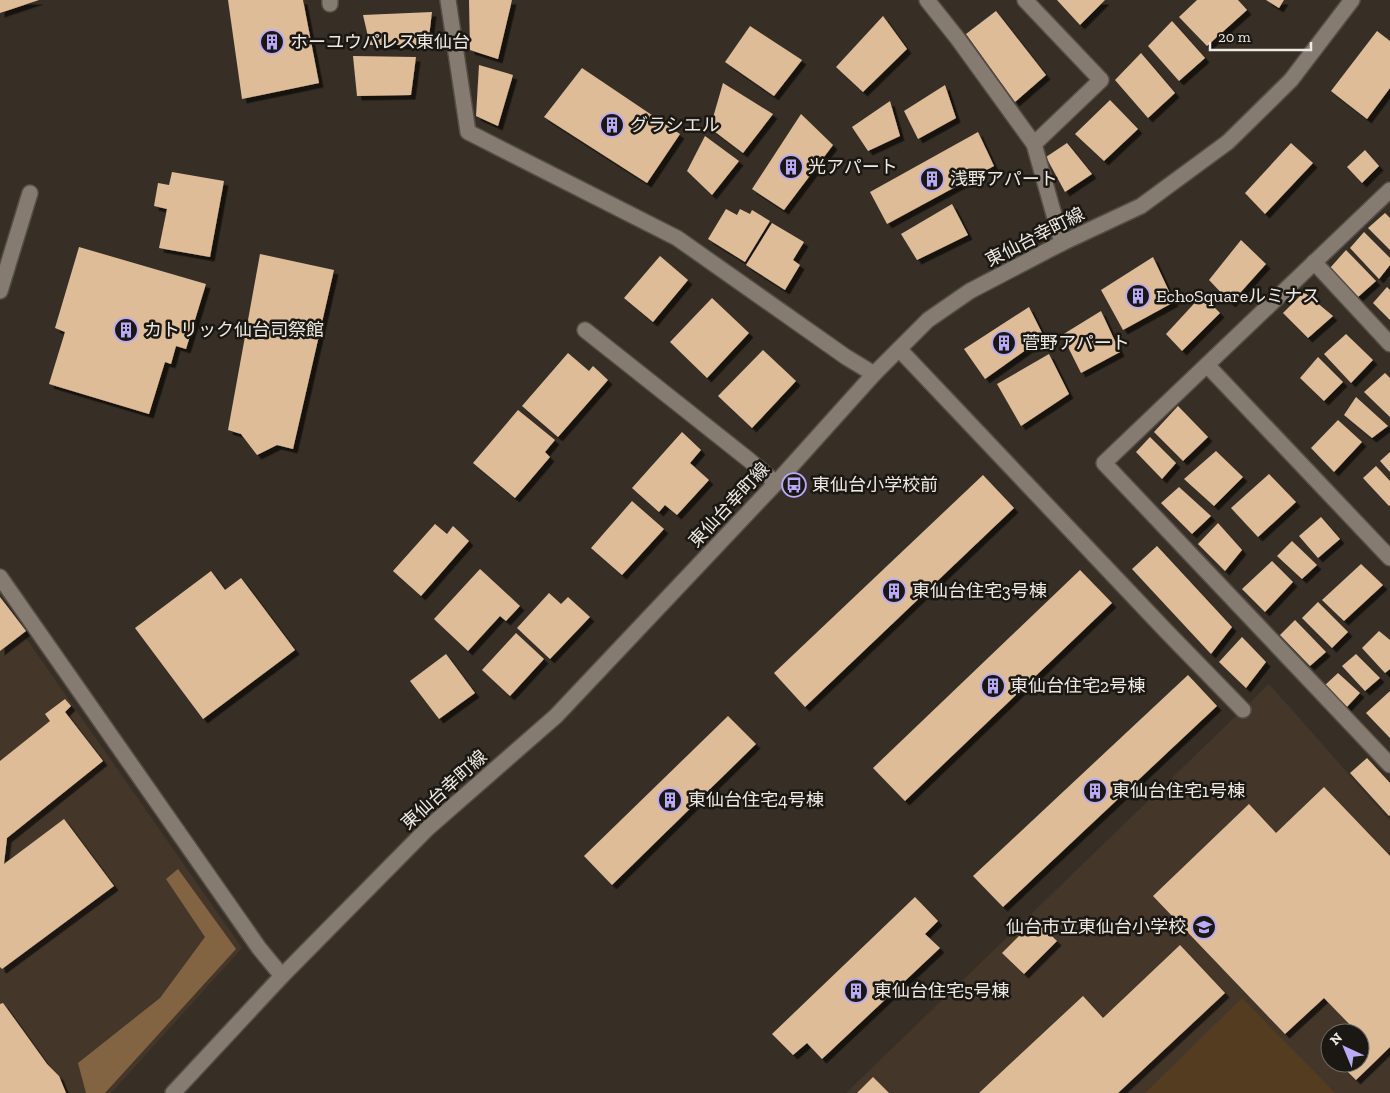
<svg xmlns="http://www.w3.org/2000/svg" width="1390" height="1093" viewBox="0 0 1390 1093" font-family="'Zilla Slab','Noto Sans JP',serif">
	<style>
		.built { fill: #44372a; fill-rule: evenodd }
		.green { fill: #543c21 }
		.forest { fill: #836442 }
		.building { fill: #dfbc98; filter: url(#shadow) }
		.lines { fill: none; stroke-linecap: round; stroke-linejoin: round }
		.minor-casing { stroke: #554e46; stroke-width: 18 }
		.minor { stroke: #857b71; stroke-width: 15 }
		.labels { text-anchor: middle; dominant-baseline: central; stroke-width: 5; stroke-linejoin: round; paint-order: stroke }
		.poi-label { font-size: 18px; fill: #efe9e3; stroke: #1b1814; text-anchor: start }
		.street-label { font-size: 18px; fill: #efe9e3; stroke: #1b1814 }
	</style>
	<defs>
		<filter id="shadow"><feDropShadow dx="4.5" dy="4.5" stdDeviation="0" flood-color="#0009"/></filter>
	</defs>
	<rect width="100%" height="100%" fill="#372f26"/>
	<g class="built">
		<polygon points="0,601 242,948 111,1093 0,1093"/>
		<path d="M1269,684L1390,821V1093H846ZM1330,1033H1360V1063H1330Z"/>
	</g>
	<polygon class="green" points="1242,998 1335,1093 1145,1093"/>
	<polygon class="forest" points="178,869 236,949 105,1093 86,1093 78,1063 160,998 205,937 166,879"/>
	<g class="building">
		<polygon points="0,0 39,0 0,13"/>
		<polygon points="228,0 303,0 319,83 242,99"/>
		<polygon points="469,0 512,0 498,59 470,50"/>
		<polygon points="1057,0 1105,0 1080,25"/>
		<polygon points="1197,0 1238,0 1247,10 1207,46 1179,17"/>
		<polygon points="1266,0 1284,0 1279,8"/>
		<polygon points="996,11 1046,75 1015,102 966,34"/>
		<polygon points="432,12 428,45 370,45 363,15"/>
		<polygon points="883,16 907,49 863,92 836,67"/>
		<polygon points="1172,21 1205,58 1179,81 1148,46"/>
		<polygon points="750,26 802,60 774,96 725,62"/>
		<polygon points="1377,31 1390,41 1390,88 1367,119 1331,91"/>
		<polygon points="1141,53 1175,93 1148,118 1115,80"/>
		<polygon points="353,56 416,57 411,95 357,96"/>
		<polygon points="479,65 513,75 498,126 476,116"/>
		<polygon points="582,68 680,134 647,183 544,117"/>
		<polygon points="723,83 773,114 743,153 710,128"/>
		<polygon points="945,85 956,118 918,139 904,111"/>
		<polygon points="1110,100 1138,129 1104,161 1075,134"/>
		<polygon points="890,101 900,136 868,151 852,127"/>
		<polygon points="801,114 833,145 784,210 752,189"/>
		<polygon points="978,132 994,166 887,224 870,192"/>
		<polygon points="705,136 739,161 712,195 687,171"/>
		<polygon points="1067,143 1092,174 1065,192 1046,157"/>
		<polygon points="1291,143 1313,163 1265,214 1245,193"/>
		<polygon points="1365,150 1379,166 1362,183 1347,167"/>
		<polygon points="172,172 224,181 210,257 159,248 167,209 154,206 158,183 169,185"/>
		<polygon points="952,204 968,235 917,260 901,234"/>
		<polygon points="726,209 737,215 740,209 750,214 752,210 770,221 745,262 708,239"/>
		<polygon points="1385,213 1390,218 1390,250 1368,228"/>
		<polygon points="772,223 804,242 793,260 800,265 785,290 746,265"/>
		<polygon points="1364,232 1390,258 1390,265 1379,279 1350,248"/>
		<polygon points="1241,240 1266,264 1231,303 1209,280"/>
		<polygon points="79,247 206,284 186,349 176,346 171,364 165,362 149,414 49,384 65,332 55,328"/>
		<polygon points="1346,250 1376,281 1358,297 1330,268"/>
		<polygon points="260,254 334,270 293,449 277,445 257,455 241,434 228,430"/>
		<polygon points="660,256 688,280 653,322 624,298"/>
		<polygon points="1153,257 1174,302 1123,330 1101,290"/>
		<polygon points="1387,287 1390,290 1390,320 1373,303"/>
		<polygon points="1304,292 1333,316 1308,338 1283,313"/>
		<polygon points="1202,295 1220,313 1182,351 1166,334"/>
		<polygon points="712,298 749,333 707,378 670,342"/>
		<polygon points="1029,307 1044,337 985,379 964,349"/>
		<polygon points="1101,311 1120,352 1081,373 1062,335"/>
		<polygon points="1346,334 1373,360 1351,383 1324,354"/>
		<polygon points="763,350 796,381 752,428 718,396"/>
		<polygon points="568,353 589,371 593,366 608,380 558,437 522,406"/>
		<polygon points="1049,354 1069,394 1021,426 997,384"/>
		<polygon points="1318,357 1343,382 1324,401 1300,378"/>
		<polygon points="1385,373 1390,378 1390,417 1364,392"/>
		<polygon points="1356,397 1388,426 1372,438 1344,415"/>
		<polygon points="1178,406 1208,437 1183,461 1154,432"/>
		<polygon points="518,410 555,440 545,452 550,457 515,498 473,463"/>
		<polygon points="1338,420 1362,442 1334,472 1311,448"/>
		<polygon points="682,432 701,450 690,463 709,480 677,515 665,505 659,512 632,488"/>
		<polygon points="1150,437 1176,463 1162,479 1136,452"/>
		<polygon points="1216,451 1243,477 1214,506 1184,479"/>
		<polygon points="1390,452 1390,472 1380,461"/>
		<polygon points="1376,466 1390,481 1390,505 1389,506 1363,478"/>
		<polygon points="1269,474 1296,502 1258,537 1231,508"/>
		<polygon points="983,475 1014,508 805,707 774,673"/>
		<polygon points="1179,487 1211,516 1192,534 1161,503"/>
		<polygon points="632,501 664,529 622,575 591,548"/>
		<polygon points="1321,517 1340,539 1318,558 1299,536"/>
		<polygon points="1218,523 1242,550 1225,571 1198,544"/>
		<polygon points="435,524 447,534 453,526 469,541 421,596 393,571"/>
		<polygon points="1292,541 1317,565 1302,579 1277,556"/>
		<polygon points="1157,546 1232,627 1211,654 1132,569"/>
		<polygon points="1272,561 1293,582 1265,612 1242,589"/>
		<polygon points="1361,564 1383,585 1344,621 1322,600"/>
		<polygon points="480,569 520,606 506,621 500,616 468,651 434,619"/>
		<polygon points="1080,570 1112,603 905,801 873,768"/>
		<polygon points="211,571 225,590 241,578 295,650 203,719 135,628"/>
		<polygon points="549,593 561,604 568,597 590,617 550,659 517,628"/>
		<polygon points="0,597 26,631 0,651"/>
		<polygon points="1318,602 1348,632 1332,648 1302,618"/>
		<polygon points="1295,620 1326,652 1310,666 1280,635"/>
		<polygon points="1379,631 1390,640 1390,669 1385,673 1362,648"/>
		<polygon points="516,633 544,659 510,696 482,670"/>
		<polygon points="1242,637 1266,662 1246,688 1219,662"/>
		<polygon points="446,654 475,693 439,719 410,681"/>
		<polygon points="1356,654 1380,678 1365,691 1342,666"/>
		<polygon points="1338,673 1360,693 1345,709 1324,686"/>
		<polygon points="1188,675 1217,706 1003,907 973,876"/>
		<polygon points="1390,691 1390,738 1366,713"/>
		<polygon points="65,699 71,706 65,712 103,761 7,838 4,864 64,819 114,886 2,969 0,967 0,761 50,721 45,714"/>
		<polygon points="728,716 756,744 612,885 584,856"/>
		<polygon points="1367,758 1390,783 1390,815 1389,816 1350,773"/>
		<polygon points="1324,787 1390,856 1390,1047 1356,1080 1339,1063 1360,1063 1360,1033 1351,1033 1355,1030 1324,998 1285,1034 1153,896 1249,804 1276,833"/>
		<polygon points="915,897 938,921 925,934 940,948 822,1059 807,1043 793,1055 772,1034"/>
		<polygon points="1035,920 1057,941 1024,974 1002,953"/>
		<polygon points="1180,945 1225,993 1118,1093 979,1093 1083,996 1103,1018"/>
		<polygon points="3,1003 47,1064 59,1076 66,1093 0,1093 0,1004"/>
		<polygon points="873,1077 889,1093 857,1093"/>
	</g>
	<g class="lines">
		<g class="minor-casing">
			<g id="minor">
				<polyline points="330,0 330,4"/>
				<polyline points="448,0 468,132 677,238 846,357 874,374"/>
				<polyline points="927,0 958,39 1034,144 1062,243"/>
				<polyline points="1025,0 1101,80 1034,144"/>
				<polyline points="1390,190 1104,463 1390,765"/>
				<polyline points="1314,262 1390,344"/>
				<polyline points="0,291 30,193"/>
				<polyline points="585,330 749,460 776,483"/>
				<polyline points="899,349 1167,632 1243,710"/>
				<polyline points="1207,365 1390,558"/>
				<polyline points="0,577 259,948 282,976"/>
				<polyline points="173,1093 282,976 428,828 556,716 776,483 874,374 928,320 970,291 1062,243 1141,206 1228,142 1291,80 1352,0"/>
			</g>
		</g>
		<use href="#minor" class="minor"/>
	</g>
	<defs>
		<g id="building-ring" transform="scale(1.25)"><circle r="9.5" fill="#1b1814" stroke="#b9abf7" stroke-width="1.5"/><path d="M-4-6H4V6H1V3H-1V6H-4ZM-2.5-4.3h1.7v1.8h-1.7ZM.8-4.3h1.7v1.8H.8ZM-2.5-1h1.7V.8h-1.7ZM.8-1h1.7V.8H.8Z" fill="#b9abf7"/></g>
		<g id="bus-ring" transform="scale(1.25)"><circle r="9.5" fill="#1b1814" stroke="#b9abf7" stroke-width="1.5"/><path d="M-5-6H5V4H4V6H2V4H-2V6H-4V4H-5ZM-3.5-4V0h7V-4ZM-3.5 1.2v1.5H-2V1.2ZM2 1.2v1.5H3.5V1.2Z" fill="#b9abf7"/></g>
		<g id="school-ring" transform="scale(1.25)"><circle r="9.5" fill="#1b1814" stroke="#b9abf7" stroke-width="1.5"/><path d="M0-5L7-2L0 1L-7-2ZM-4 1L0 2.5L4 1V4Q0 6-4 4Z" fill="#b9abf7"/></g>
	</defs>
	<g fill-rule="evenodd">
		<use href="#building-ring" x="272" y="42"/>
		<use href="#building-ring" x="612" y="125"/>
		<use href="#building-ring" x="791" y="167"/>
		<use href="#building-ring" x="932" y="179"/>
		<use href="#building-ring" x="1138" y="296"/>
		<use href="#building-ring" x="126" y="330"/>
		<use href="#building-ring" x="1004" y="343"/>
		<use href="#bus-ring" x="794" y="485"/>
		<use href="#building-ring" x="894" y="591"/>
		<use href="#building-ring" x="993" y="686"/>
		<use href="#building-ring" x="1095" y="791"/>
		<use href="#building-ring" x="670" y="800"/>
		<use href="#school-ring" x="1204" y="927"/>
		<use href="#building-ring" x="856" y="991"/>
	</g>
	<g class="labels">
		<g class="poi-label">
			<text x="290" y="42">ホーユウパレス東仙台</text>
			<text x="630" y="125">グラシエル</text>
			<text x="808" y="167">光アパート</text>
			<text x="950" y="179">浅野アパート</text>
			<text x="1156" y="296">EchoSquareルミナス</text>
			<text x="144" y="330">カトリック仙台司祭館</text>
			<text x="1022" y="343">菅野アパート</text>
			<text x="812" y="485">東仙台小学校前</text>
			<text x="912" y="591">東仙台住宅3号棟</text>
			<text x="1010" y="686">東仙台住宅2号棟</text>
			<text x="1112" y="791">東仙台住宅1号棟</text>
			<text x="688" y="800">東仙台住宅4号棟</text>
			<text x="1186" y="927" text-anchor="end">仙台市立東仙台小学校</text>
			<text x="874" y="991">東仙台住宅5号棟</text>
		</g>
		<g class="street-label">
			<text transform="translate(1035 237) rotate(-27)">東仙台幸町線</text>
			<text transform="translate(729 505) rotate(-47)">東仙台幸町線</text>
			<text transform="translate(444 790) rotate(-42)">東仙台幸町線</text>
		</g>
	</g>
	<g transform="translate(1345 1048) rotate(316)"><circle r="24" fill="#1b1814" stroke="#706c67"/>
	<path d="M0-4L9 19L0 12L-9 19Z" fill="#b9abf7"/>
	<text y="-8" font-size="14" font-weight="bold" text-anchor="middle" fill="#efe9e3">N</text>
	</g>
	<path d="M1210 42v8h101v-8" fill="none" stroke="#efe9e3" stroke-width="2.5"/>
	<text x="1218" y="42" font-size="15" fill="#efe9e3" stroke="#1b1814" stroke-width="4" paint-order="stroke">20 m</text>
</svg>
